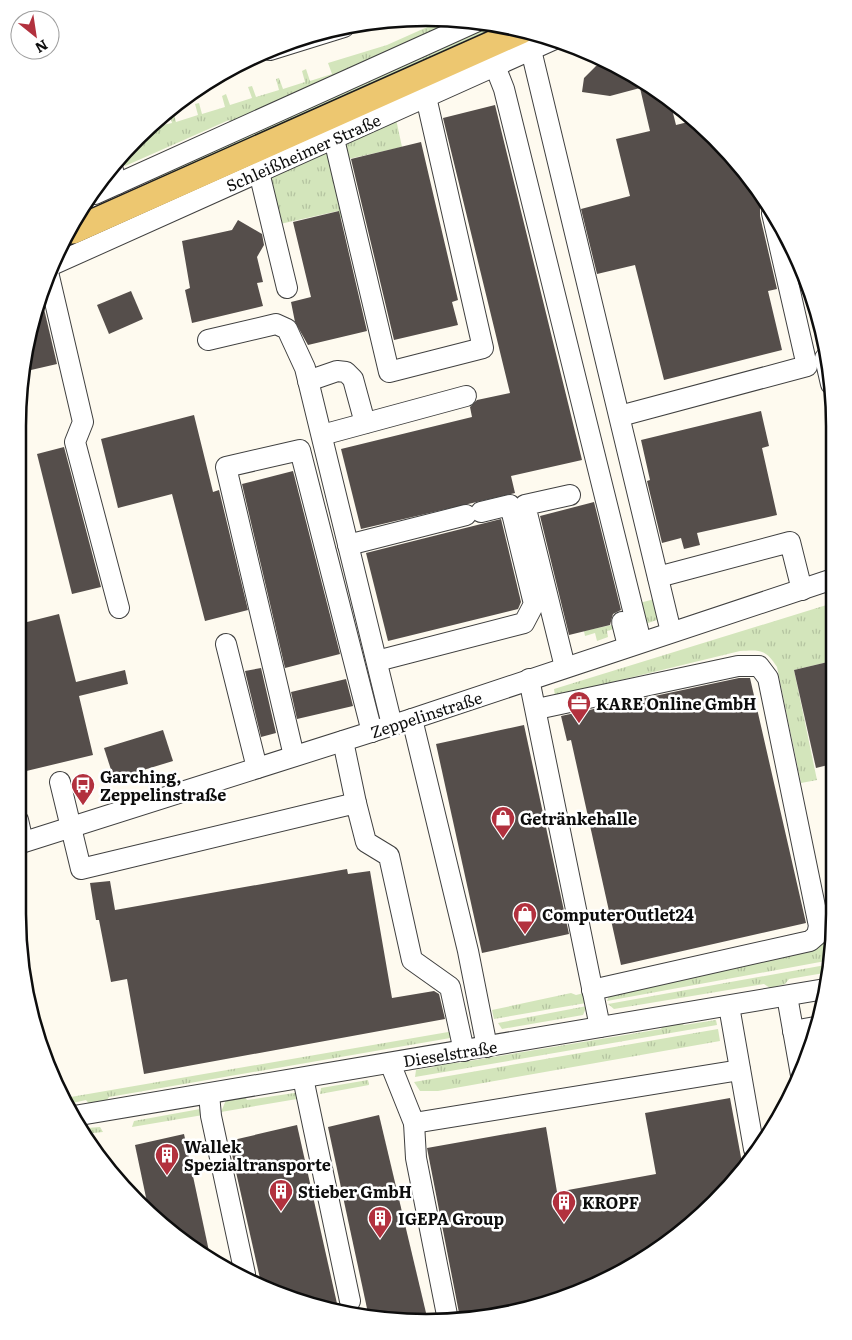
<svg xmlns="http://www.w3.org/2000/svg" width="852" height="1340" viewBox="0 0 852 1340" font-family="Literata,serif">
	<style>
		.grass { fill: url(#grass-tufts) }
		.building { fill: #554e4b }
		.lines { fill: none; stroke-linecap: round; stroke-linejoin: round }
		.minor-casing { stroke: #404040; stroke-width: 22 }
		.major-casing { stroke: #1e1e1e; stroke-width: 28 }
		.minor { stroke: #fff; stroke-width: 20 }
		.major { stroke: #edc770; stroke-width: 25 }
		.labels { text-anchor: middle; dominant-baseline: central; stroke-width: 5; stroke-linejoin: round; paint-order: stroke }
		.street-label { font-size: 16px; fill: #0d0d0d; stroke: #fff }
		.poi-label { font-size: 16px; font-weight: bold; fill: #0d0d0d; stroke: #fff; text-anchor: start }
		.rim { fill: none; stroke: #0d0d0d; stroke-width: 2.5 }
	</style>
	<defs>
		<pattern id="grass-tufts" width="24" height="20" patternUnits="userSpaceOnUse" patternTransform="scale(1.25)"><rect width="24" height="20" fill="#d3e5bb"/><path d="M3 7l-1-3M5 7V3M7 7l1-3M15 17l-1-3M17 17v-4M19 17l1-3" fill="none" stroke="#b4c3a0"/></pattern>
	</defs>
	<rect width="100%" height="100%" fill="#fefaef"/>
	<g class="grass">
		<polygon points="443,20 465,21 232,125 229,120 125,166 120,155 149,128 172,123 169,112 173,111 176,122 198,115 195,104 199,103 202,114 225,107 222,96 226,94 230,105 252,98 248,87 252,86 256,97 279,90 276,79 279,78 283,89 305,82 302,71 306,69 310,81 332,74 328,63 387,45"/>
		<polygon points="492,24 506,27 161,184 146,180"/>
		<polygon points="396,119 402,147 344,160 342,152 350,139"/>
		<polygon points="330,149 346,216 340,218 338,211 280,224 269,175"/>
		<polygon points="658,598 661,613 657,620 642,625 636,604"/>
		<path d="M833,603L832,661L794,670L817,780L801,783L777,667C766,649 760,650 740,651L555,696L554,689Z"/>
		<polygon points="616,624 617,628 607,631 608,637 597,641 595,633 585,636 584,631"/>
		<polygon points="831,927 831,960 607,1001 610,993 825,940"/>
		<polygon points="831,964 830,972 789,979 785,984 770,988 764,984 614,1009 608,1004"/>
		<polygon points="571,993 576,995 584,993 586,1003 494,1019 492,1010"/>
		<polygon points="587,1006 583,1015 502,1029 498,1023"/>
		<polygon points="716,1020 717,1025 415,1077 416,1070 434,1067 438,1062 451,1060 457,1063 661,1029 665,1023 679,1021 684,1025"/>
		<polygon points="718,1029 720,1041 438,1091 420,1091 414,1082"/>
		<polygon points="454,1031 456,1037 109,1097 105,1103 90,1105 86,1100 68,1104 65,1098"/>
		<polygon points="368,1080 369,1085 320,1094 321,1088"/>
		<polygon points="301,1092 303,1098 221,1112 226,1100 244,1096 247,1100"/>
		<polygon points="200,1109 203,1115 132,1127 134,1121"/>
		<polygon points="84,1125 87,1128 100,1127 103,1132 83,1134 79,1125"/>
	</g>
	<g class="building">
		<polygon points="610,63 630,72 670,101 676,125 696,120 750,177 760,194 760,216 777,289 768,291 782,350 664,380 635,265 597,274 581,209 630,196 616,139 650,131 640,88 610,96 582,92 584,78 596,66"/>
		<polygon points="495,105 582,460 511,476 515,493 361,529 341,449 472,417 470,407 477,400 510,393 443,118"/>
		<polygon points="421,142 458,300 452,302 458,325 394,340 351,159"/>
		<polygon points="339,211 367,331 308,345 295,322 291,302 311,297 293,222"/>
		<polygon points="238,220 262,234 264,245 257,257 263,282 257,283 263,306 192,323 185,290 190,288 182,241 232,230"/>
		<polygon points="131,291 143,319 109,334 97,305"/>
		<polygon points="41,296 57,364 31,370 27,351"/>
		<polygon points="761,411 769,446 762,448 777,515 697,533 700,545 684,549 681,538 662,543 647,481 650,480 641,440"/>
		<polygon points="194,415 213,492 219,490 248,610 205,621 172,494 118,508 101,439"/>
		<polygon points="64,447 101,587 72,594 37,454"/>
		<polygon points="293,471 340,654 285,668 242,484"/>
		<polygon points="594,502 621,610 613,614 610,625 569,635 540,516"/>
		<polygon points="501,519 521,602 518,609 388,641 366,553"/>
		<polygon points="59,614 76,682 125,670 128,684 79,696 93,755 18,773 19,624"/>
		<polygon points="832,661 832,764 816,768 794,670"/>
		<polygon points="261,668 276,733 261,737 245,671"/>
		<polygon points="739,678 750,678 806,923 621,965 571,740 567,741 561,716"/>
		<polygon points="346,679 353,706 297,719 291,692"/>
		<polygon points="524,725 569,934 482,953 436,744"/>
		<polygon points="163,730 173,761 114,779 104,748"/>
		<polygon points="347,869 348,874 370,871 392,998 434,991 439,994 445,1019 144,1074 127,979 111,982 99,920 96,920 90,883 110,881 115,910"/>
		<polygon points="730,1098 743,1168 733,1183 653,1254 542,1304 460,1318 427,1148 546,1127 557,1192 656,1174 645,1113"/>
		<polygon points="379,1115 427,1317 412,1320 368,1313 328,1127"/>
		<polygon points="297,1125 338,1308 294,1301 261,1283 229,1141"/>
		<polygon points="184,1134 210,1256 178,1238 148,1207 135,1145"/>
	</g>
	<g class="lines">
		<g class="minor-casing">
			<g id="minor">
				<polyline points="270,50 344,27"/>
				<polyline points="531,50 671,632"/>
				<polyline points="495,66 504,89 641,642"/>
				<polyline points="334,139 389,372 483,348 426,97"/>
				<polyline points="112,167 117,184"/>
				<polyline points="259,172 287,288"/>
				<polyline points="95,194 478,21"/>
				<polyline points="52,265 555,39"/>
				<polyline points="48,272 83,422 75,442 119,608"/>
				<polyline points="208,340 276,324 287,329 305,368 392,725"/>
				<polyline points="827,357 825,358 831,384"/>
				<polyline points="308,381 337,371 346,372 353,379 365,423"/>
				<polyline points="620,416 807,366 772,213"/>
				<polyline points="322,435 466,396"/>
				<polyline points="348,545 466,515"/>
				<polyline points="658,577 790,542 802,590"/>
				<polyline points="622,622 628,646"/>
				<polyline points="226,644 257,768"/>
				<polyline points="377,661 524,623 534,604 510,505 481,512"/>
				<polyline points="565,667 525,505 570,495"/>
				<polyline points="529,679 600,1027"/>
				<polyline points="537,709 738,666 759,666 768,678 819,926 817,935 810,941 592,990"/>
				<polyline points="412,719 468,951 487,1047"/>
				<polyline points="343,741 356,803"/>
				<polyline points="294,756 226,467 300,450 372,732"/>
				<polyline points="60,782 81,869 356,803 366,842 389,856 412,960 450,987 464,1051"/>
				<polyline points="18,820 23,842"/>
				<polyline points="18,844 412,719 833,579"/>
				<polyline points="787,996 801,1075"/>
				<polyline points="729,1006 754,1149"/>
				<polyline points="793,1031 815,1027"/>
				<polyline points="390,1063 414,1123 740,1070"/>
				<polyline points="303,1078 350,1301"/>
				<polyline points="209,1094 211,1116 245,1274"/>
				<polyline points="74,1116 825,989"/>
				<polyline points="414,1123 416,1158 448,1320"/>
			</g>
		</g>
		<g class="major-casing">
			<polyline id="major" points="73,231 521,31"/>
		</g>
		<use href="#minor" class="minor"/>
		<use href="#major" class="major"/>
	</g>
	<defs>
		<g id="office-pin" transform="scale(1.25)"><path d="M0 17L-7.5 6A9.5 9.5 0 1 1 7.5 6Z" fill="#b2313e" stroke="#fff"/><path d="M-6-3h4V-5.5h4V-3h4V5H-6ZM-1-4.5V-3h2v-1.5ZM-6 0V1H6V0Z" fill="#fff"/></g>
		<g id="bus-pin" transform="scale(1.25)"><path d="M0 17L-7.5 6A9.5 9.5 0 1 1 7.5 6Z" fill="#b2313e" stroke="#fff"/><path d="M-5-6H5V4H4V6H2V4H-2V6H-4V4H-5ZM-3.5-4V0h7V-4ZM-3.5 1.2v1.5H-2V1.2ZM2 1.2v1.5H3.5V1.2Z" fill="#fff"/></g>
		<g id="shop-pin" transform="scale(1.25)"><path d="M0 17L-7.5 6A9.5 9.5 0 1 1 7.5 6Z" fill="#b2313e" stroke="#fff"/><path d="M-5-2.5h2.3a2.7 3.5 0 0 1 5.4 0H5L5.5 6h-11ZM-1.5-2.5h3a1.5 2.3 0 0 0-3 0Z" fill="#fff"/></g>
		<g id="building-pin" transform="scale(1.25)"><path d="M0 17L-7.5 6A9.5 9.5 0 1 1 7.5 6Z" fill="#b2313e" stroke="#fff"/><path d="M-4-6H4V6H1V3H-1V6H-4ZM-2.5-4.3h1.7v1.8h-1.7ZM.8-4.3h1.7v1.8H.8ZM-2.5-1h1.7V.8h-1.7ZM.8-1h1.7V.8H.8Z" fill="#fff"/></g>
	</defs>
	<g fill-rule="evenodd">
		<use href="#office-pin" x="579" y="703"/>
		<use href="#bus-pin" x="83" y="785"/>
		<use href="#shop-pin" x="503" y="818"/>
		<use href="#shop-pin" x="525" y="914"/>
		<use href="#building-pin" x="167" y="1155"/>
		<use href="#building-pin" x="281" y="1191"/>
		<use href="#building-pin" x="564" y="1202"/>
		<use href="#building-pin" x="380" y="1218"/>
	</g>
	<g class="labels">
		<g class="street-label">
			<text transform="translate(303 152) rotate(-24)">Schleißheimer Straße</text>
			<text transform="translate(426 714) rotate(-18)">Zeppelinstraße</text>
			<text transform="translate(450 1053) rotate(-9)">Dieselstraße</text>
		</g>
		<g class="poi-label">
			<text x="596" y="703">KARE Online GmbH</text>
			<text x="100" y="776">Garching,<tspan x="100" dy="18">Zeppelinstraße</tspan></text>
			<text x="520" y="818">Getränkehalle</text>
			<text x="542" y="914">ComputerOutlet24</text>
			<text x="184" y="1146">Wallek<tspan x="184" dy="18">Spezialtransporte</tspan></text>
			<text x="298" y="1191">Stieber GmbH</text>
			<text x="582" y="1202">KROPF</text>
			<text x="398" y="1218">IGEPA Group</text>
		</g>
	</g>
	<path d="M0 0H852V1340H0ZM426 26H426A400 400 0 0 1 826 426V914A400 400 0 0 1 426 1314H426A400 400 0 0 1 26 914V426A400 400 0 0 1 426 26Z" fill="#fff" fill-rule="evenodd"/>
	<path class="rim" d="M426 26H426A400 400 0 0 1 826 426V914A400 400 0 0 1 426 1314H426A400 400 0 0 1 26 914V426A400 400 0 0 1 426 26Z"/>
	<g transform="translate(35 35) rotate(150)"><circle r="24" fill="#ffffff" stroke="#9e9e9e"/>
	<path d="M0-4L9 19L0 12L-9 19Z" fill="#b2313e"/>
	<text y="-8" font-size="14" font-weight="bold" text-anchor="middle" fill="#0d0d0d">N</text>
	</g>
</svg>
